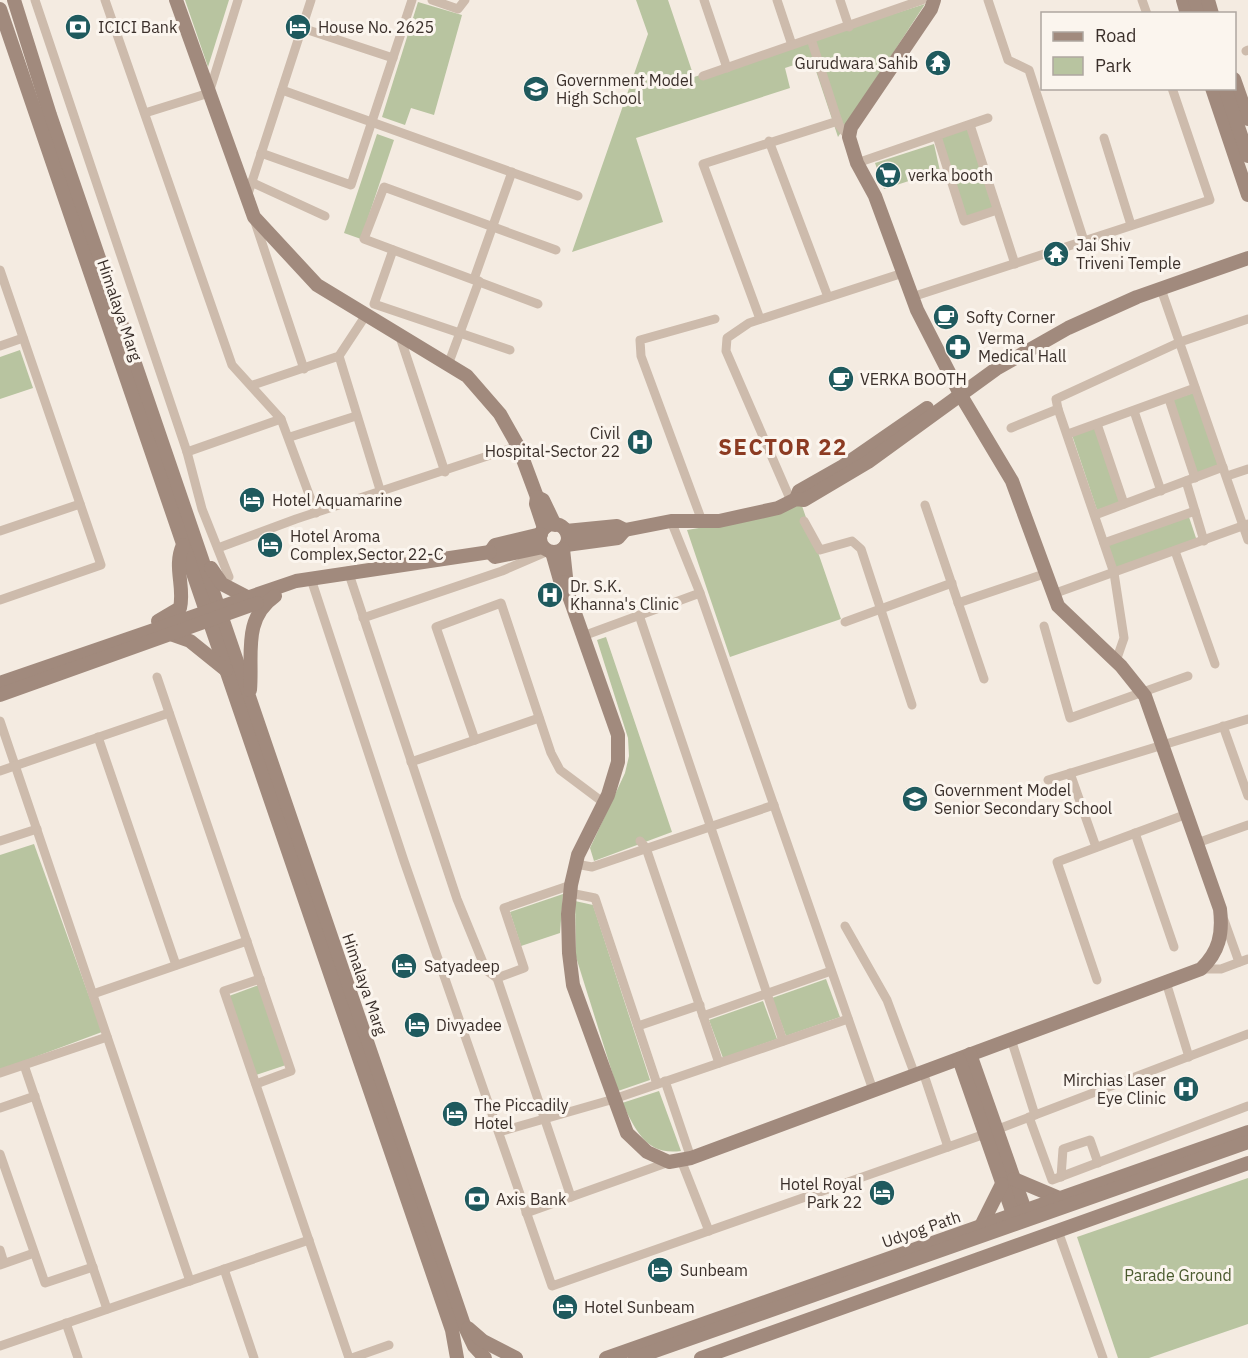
<svg xmlns="http://www.w3.org/2000/svg" width="1248" height="1358" viewBox="0 0 1248 1358" font-family="'IBM Plex Sans',sans-serif">
	<style>
		.green { fill: #b8c4a0 }
		.lines { fill: none; stroke-linecap: round; stroke-linejoin: round }
		.street { stroke: #cdbbac; stroke-width: 9 }
		.secondary { stroke: #a18a7d; stroke-width: 14 }
		.labels { text-anchor: middle; dominant-baseline: central; stroke-width: 6; stroke-linejoin: round; paint-order: stroke }
		.poi-label { font-size: 16px; fill: #3b302b; stroke: #fbf5ee; text-anchor: start }
		.street-label { font-size: 16px; fill: #3b302b; stroke: #fbf5ee }
		.park-label { font-size: 16px; fill: #4a5a2e; stroke: #fbf5ee }
		.district-label { font-size: 22px; font-weight: bold; letter-spacing: 1.5px; fill: #8c3b22; stroke: #fbf5ee }
	</style>
	<rect width="100%" height="100%" fill="#f4ebe1"/>
	<g class="green">
		<polygon points="185,0 229,0 208,67"/>
		<polygon points="636,0 668,0 694,77 925,4 838,137 812,59 785,68 790,88 636,138 663,222 572,252 648,34"/>
		<polygon points="418,2 462,15 434,115 411,108 405,125 382,117"/>
		<polygon points="970,125 997,210 964,221 937,136"/>
		<polygon points="377,134 394,140 361,239 344,233"/>
		<polygon points="934,144 940,171 884,189 875,163"/>
		<polygon points="20,350 33,388 0,399 0,357"/>
		<polygon points="1199,391 1224,465 1197,474 1172,400"/>
		<polygon points="1096,427 1120,502 1097,510 1072,435"/>
		<polygon points="801,503 841,619 730,657 687,530 746,520"/>
		<polygon points="1189,517 1197,541 1115,569 1107,545"/>
		<polygon points="606,637 672,832 594,861 590,848 625,773 629,756 628,738 597,640"/>
		<polygon points="34,844 102,1032 0,1070 0,855"/>
		<polygon points="563,894 560,933 521,946 510,912"/>
		<polygon points="575,901 593,905 650,1080 618,1091 576,957"/>
		<polygon points="826,979 840,1017 786,1036 772,998"/>
		<polygon points="259,985 286,1065 256,1075 229,996"/>
		<polygon points="763,1001 777,1039 723,1058 709,1020"/>
		<path d="M659,1091L681,1151C646,1156 636,1130 622,1103Z"/>
		<polygon points="1248,1178 1248,1324 1149,1358 1118,1358 1077,1237"/>
	</g>
	<g class="lines">
		<g class="street">
			<polyline points="35,0 187,452 202,509 229,577"/>
			<polyline points="105,0 232,365 281,419 316,513"/>
			<polyline points="432,0 458,9 465,0"/>
			<polyline points="704,0 727,68"/>
			<polyline points="777,0 792,45"/>
			<polyline points="840,0 849,27"/>
			<polyline points="988,0 1008,60 1029,70 1084,241"/>
			<polyline points="1142,0 1147,14"/>
			<polyline points="302,28 393,58"/>
			<polyline points="811,39 839,125 849,137"/>
			<polyline points="1246,51 1248,50"/>
			<polyline points="703,76 922,0"/>
			<polyline points="282,90 578,196"/>
			<polyline points="145,113 209,93 238,0"/>
			<polyline points="970,125 1015,264"/>
			<polyline points="937,136 964,221 997,210"/>
			<polyline points="1104,138 1131,225"/>
			<polyline points="769,141 828,297"/>
			<polyline points="261,153 351,185 412,0"/>
			<polyline points="857,163 988,118"/>
			<polyline points="251,182 325,216"/>
			<polyline points="247,197 311,0"/>
			<polyline points="255,222 304,369"/>
			<polyline points="393,250 374,304 510,350"/>
			<polyline points="0,270 101,565 0,600"/>
			<polyline points="474,279 512,172"/>
			<polyline points="1161,289 1248,540"/>
			<polyline points="912,297 1210,200 1172,88"/>
			<polyline points="538,304 364,239 384,187 556,250"/>
			<polyline points="760,319 703,164 838,121"/>
			<polyline points="400,337 445,472"/>
			<polyline points="0,346 23,338"/>
			<polyline points="339,356 381,493"/>
			<polyline points="448,365 479,281"/>
			<polyline points="253,385 339,356 366,315"/>
			<polyline points="1169,399 1195,478"/>
			<polyline points="1058,409 1114,573 1124,638 1116,661"/>
			<polyline points="1134,411 1161,491"/>
			<polyline points="1097,424 1124,504"/>
			<polyline points="1011,428 1058,409 1056,399 1180,342 1248,319"/>
			<polyline points="1068,434 1195,388"/>
			<polyline points="290,437 356,416"/>
			<polyline points="187,452 281,419"/>
			<polyline points="1227,476 1248,469"/>
			<polyline points="1186,481 1204,541"/>
			<polyline points="791,501 726,351 727,338 749,323 903,273"/>
			<polyline points="925,505 984,679"/>
			<polyline points="1095,515 1223,467"/>
			<polyline points="671,521 700,593 873,1090"/>
			<polyline points="702,521 641,356 640,340 715,319"/>
			<polyline points="804,521 820,550 852,541 861,549 912,705"/>
			<polyline points="0,531 80,504"/>
			<polyline points="1104,543 1195,511"/>
			<polyline points="218,548 296,519 518,446"/>
			<polyline points="1175,551 1215,664"/>
			<polyline points="348,571 457,899 486,970 497,978"/>
			<polyline points="311,579 404,861 552,1286 985,1134 1248,1034"/>
			<polyline points="1053,594 1248,524"/>
			<polyline points="958,603 1044,574"/>
			<polyline points="639,615 783,1041"/>
			<polyline points="363,618 502,571 548,551"/>
			<polyline points="845,622 952,583"/>
			<polyline points="1044,626 1070,718 1188,676"/>
			<polyline points="583,636 700,593"/>
			<polyline points="157,677 291,1071 256,1084"/>
			<polyline points="0,721 190,1281"/>
			<polyline points="1223,726 1248,796"/>
			<polyline points="98,737 176,965"/>
			<polyline points="475,740 436,627 501,603 551,753 560,770 604,803"/>
			<polyline points="411,762 539,718"/>
			<polyline points="0,771 169,713"/>
			<polyline points="1070,773 1096,847"/>
			<polyline points="1048,780 1248,719"/>
			<polyline points="1135,833 1174,947"/>
			<polyline points="0,841 37,829"/>
			<polyline points="640,841 646,848 719,1063"/>
			<polyline points="1197,843 1248,825"/>
			<polyline points="576,864 592,867 774,805"/>
			<polyline points="570,893 595,898 657,1084"/>
			<polyline points="1224,920 1239,962"/>
			<polyline points="845,926 887,1000 915,1075"/>
			<polyline points="1201,969 1221,969 1248,959"/>
			<polyline points="260,979 224,991 349,1358"/>
			<polyline points="1097,980 1057,862 1187,814"/>
			<polyline points="1166,982 1189,1057"/>
			<polyline points="93,994 247,941"/>
			<polyline points="703,1016 831,971"/>
			<polyline points="638,1026 700,1005"/>
			<polyline points="1011,1039 1035,1115"/>
			<polyline points="24,1065 107,1309"/>
			<polyline points="923,1072 948,1147"/>
			<polyline points="0,1073 107,1037"/>
			<polyline points="665,1081 691,1158"/>
			<polyline points="0,1108 35,1096"/>
			<polyline points="1029,1117 1052,1180 1248,1106"/>
			<polyline points="499,1132 614,1099 848,1019"/>
			<polyline points="0,1154 45,1283 93,1267"/>
			<polyline points="681,1160 709,1231"/>
			<polyline points="1061,1177 1063,1149 1090,1140 1098,1163"/>
			<polyline points="571,1197 497,978 524,968 504,908 571,885"/>
			<polyline points="526,1213 669,1162"/>
			<polyline points="1058,1231 1103,1358"/>
			<polyline points="0,1250 4,1263"/>
			<polyline points="0,1265 34,1253"/>
			<polyline points="224,1269 254,1358"/>
			<polyline points="66,1323 78,1358"/>
			<polyline points="0,1346 309,1240"/>
			<polyline points="352,1358 389,1345"/>
		</g>
		<g class="secondary">
			<polyline points="14,0 50,115 464,1325 474,1346 485,1358"/>
			<polyline points="176,0 254,217 317,285 467,376 500,414 518,446 537,497"/>
			<polyline points="1183,0 1187,14"/>
			<polyline points="1195,0 1200,14"/>
			<polyline points="1208,0 1212,14"/>
			<polyline points="0,9 452,1330 457,1358"/>
			<polyline points="1234,79 1248,119"/>
			<polyline points="1212,88 1248,195"/>
			<polyline points="1225,88 1248,156"/>
			<polyline points="796,499 799,491 843,466 927,408"/>
			<circle cx="554" cy="538" r="14"/>
			<polyline points="544,528 536,504 537,497 543,500 555,525"/>
			<polyline points="625,530 671,521 719,521 778,508 796,499 804,500 868,462 996,369 1068,328 1137,297 1248,258"/>
			<polyline points="566,531 617,526 625,530 618,538 566,545"/>
			<polyline points="541,534 495,545 490,552 495,557 543,547"/>
			<polyline points="552,552 560,580 564,582 566,577 563,549"/>
			<polyline points="211,568 222,584 247,597"/>
			<path d="M564,582L618,735V762L608,795L578,855L571,885L568,914L569,953L573,985L627,1133L647,1152L669,1162L691,1158L1201,969C1219,952 1223,934 1220,909L1145,696L1121,666L1058,606L1012,481L960,394L917,310L875,196L857,163L849,137L851,127L931,9L934,0"/>
			<path d="M158,621L180,608C185,586 173,567 183,545"/>
			<polyline points="173,635 190,641 226,670"/>
			<polyline points="0,683 296,581 490,552"/>
			<path d="M250,690C253,656 242,619 275,596"/>
			<polyline points="0,695 257,603"/>
			<polyline points="970,1054 1025,1210"/>
			<polyline points="959,1059 1013,1214"/>
			<polyline points="1014,1179 1059,1198"/>
			<polyline points="981,1226 1002,1184"/>
			<polyline points="468,1328 483,1341 516,1358"/>
			<polyline points="606,1358 1248,1132"/>
			<polyline points="635,1358 1248,1142"/>
			<polyline points="701,1358 1248,1163"/>
		</g>
	</g>
	<defs>
		<g id="bank-disc" transform="scale(1.35)"><circle r="9.5" fill="#1f5a5e" stroke="#fbf5ee"/><path d="M-6-4H6V4H-6ZM0-2.3a2.3 2.3 0 1 0 0 4.6a2.3 2.3 0 1 0 0-4.6Z" fill="#fff"/></g>
		<g id="hotel-disc" transform="scale(1.35)"><circle r="9.5" fill="#1f5a5e" stroke="#fbf5ee"/><path d="M-6-4.5h1.5V1H6V5H4.5V3h-9V5H-6ZM-4 0a1.8 1.8 0 1 1 3.6 0ZM.5 0V-2.5h3Q6-2.5 6 0Z" fill="#fff"/></g>
		<g id="temple-disc" transform="scale(1.35)"><circle r="9.5" fill="#1f5a5e" stroke="#fbf5ee"/><path d="M0-6L5-2H3V0L6.5 2.5H4V6H1.5V3h-3V6H-4V2.5H-6.5L-3 0V-2H-5Z" fill="#fff"/></g>
		<g id="school-disc" transform="scale(1.35)"><circle r="9.5" fill="#1f5a5e" stroke="#fbf5ee"/><path d="M0-5L7-2L0 1L-7-2ZM-4 1L0 2.5L4 1V4Q0 6-4 4Z" fill="#fff"/></g>
		<g id="supermarket-disc" transform="scale(1.35)"><circle r="9.5" fill="#1f5a5e" stroke="#fbf5ee"/><path d="M-6-5.5h2.5l.6 2H6L4.5 2H-2.5L-4.4-4H-6ZM-1.5 3.2a1.3 1.3 0 1 0 .1 0ZM3 3.2a1.3 1.3 0 1 0 .1 0Z" fill="#fff"/></g>
		<g id="cafe-disc" transform="scale(1.35)"><circle r="9.5" fill="#1f5a5e" stroke="#fbf5ee"/><path d="M-5.5-4.5H6V0H3Q3 3.5 0 3.5H-2.5Q-5.5 3.5-5.5 0ZM3-3.2v2h1.7v-2ZM-6 4.5H4V6H-6Z" fill="#fff"/></g>
		<g id="pharmacy-disc" transform="scale(1.35)"><circle r="9.5" fill="#1f5a5e" stroke="#fbf5ee"/><path d="M-2-6h4v4h4v4h-4v4h-4v-4h-4v-4h4Z" fill="#fff"/></g>
		<g id="hospital-disc" transform="scale(1.35)"><circle r="9.5" fill="#1f5a5e" stroke="#fbf5ee"/><path d="M-5-5h3v3.5h4V-5h3V5h-3V1.5h-4V5h-3Z" fill="#fff"/></g>
	</defs>
	<g fill-rule="evenodd">
		<use href="#bank-disc" x="78" y="27"/>
		<use href="#hotel-disc" x="298" y="27"/>
		<use href="#temple-disc" x="938" y="63"/>
		<use href="#school-disc" x="536" y="89"/>
		<use href="#supermarket-disc" x="888" y="175"/>
		<use href="#temple-disc" x="1056" y="254"/>
		<use href="#cafe-disc" x="946" y="317"/>
		<use href="#pharmacy-disc" x="958" y="347"/>
		<use href="#cafe-disc" x="841" y="379"/>
		<use href="#hospital-disc" x="640" y="442"/>
		<use href="#hotel-disc" x="252" y="500"/>
		<use href="#hotel-disc" x="270" y="545"/>
		<use href="#hospital-disc" x="550" y="595"/>
		<use href="#school-disc" x="915" y="799"/>
		<use href="#hotel-disc" x="404" y="966"/>
		<use href="#hotel-disc" x="417" y="1025"/>
		<use href="#hospital-disc" x="1186" y="1089"/>
		<use href="#hotel-disc" x="455" y="1114"/>
		<use href="#hotel-disc" x="882" y="1193"/>
		<use href="#bank-disc" x="477" y="1199"/>
		<use href="#hotel-disc" x="660" y="1270"/>
		<use href="#hotel-disc" x="565" y="1307"/>
	</g>
	<g class="labels">
		<g class="poi-label">
			<text x="98" y="27">ICICI Bank</text>
			<text x="318" y="27">House No. 2625</text>
			<text x="918" y="63" text-anchor="end">Gurudwara Sahib</text>
			<text x="556" y="80">Government Model<tspan x="556" dy="18">High School</tspan></text>
			<text x="908" y="175">verka booth</text>
			<text x="1076" y="245">Jai Shiv<tspan x="1076" dy="18">Triveni Temple</tspan></text>
			<text x="966" y="317">Softy Corner</text>
			<text x="978" y="338">Verma<tspan x="978" dy="18">Medical Hall</tspan></text>
			<text x="860" y="379">VERKA BOOTH</text>
			<text x="620" y="433" text-anchor="end">Civil<tspan x="620" dy="18">Hospital-Sector 22</tspan></text>
			<text x="272" y="500">Hotel Aquamarine</text>
			<text x="290" y="536">Hotel Aroma<tspan x="290" dy="18">Complex,Sector 22-C</tspan></text>
			<text x="570" y="586">Dr. S.K.<tspan x="570" dy="18">Khanna's Clinic</tspan></text>
			<text x="934" y="790">Government Model<tspan x="934" dy="18">Senior Secondary School</tspan></text>
			<text x="424" y="966">Satyadeep</text>
			<text x="436" y="1025">Divyadee</text>
			<text x="1166" y="1080" text-anchor="end">Mirchias Laser<tspan x="1166" dy="18">Eye Clinic</tspan></text>
			<text x="474" y="1105">The Piccadily<tspan x="474" dy="18">Hotel</tspan></text>
			<text x="862" y="1184" text-anchor="end">Hotel Royal<tspan x="862" dy="18">Park 22</tspan></text>
			<text x="496" y="1199">Axis Bank</text>
			<text x="680" y="1270">Sunbeam</text>
			<text x="584" y="1307">Hotel Sunbeam</text>
		</g>
		<g class="street-label">
			<text transform="translate(120 310) rotate(71)">Himalaya Marg</text>
			<text transform="translate(365 984) rotate(71)">Himalaya Marg</text>
			<text transform="translate(921 1229) rotate(-19)">Udyog Path</text>
		</g>
		<g class="park-label">
			<text x="1178" y="1275">Parade Ground</text>
		</g>
		<g class="district-label">
			<text x="783" y="446">SECTOR 22</text>
		</g>
	</g>
	<rect x="1041" y="12" width="195" height="78" fill="#fbf5ee" stroke="#aea6a0" stroke-width="1.5"/>
	<rect x="1053" y="32" width="30" height="9" fill="#a18a7d" stroke="#aea6a0" stroke-width="1.5"/>
	<text x="1095" y="42" font-size="18" fill="#3b302b">Road</text>
	<rect x="1053" y="57" width="30" height="18" fill="#b8c4a0" stroke="#aea6a0" stroke-width="1.5"/>
	<text x="1095" y="72" font-size="18" fill="#3b302b">Park</text>
</svg>
